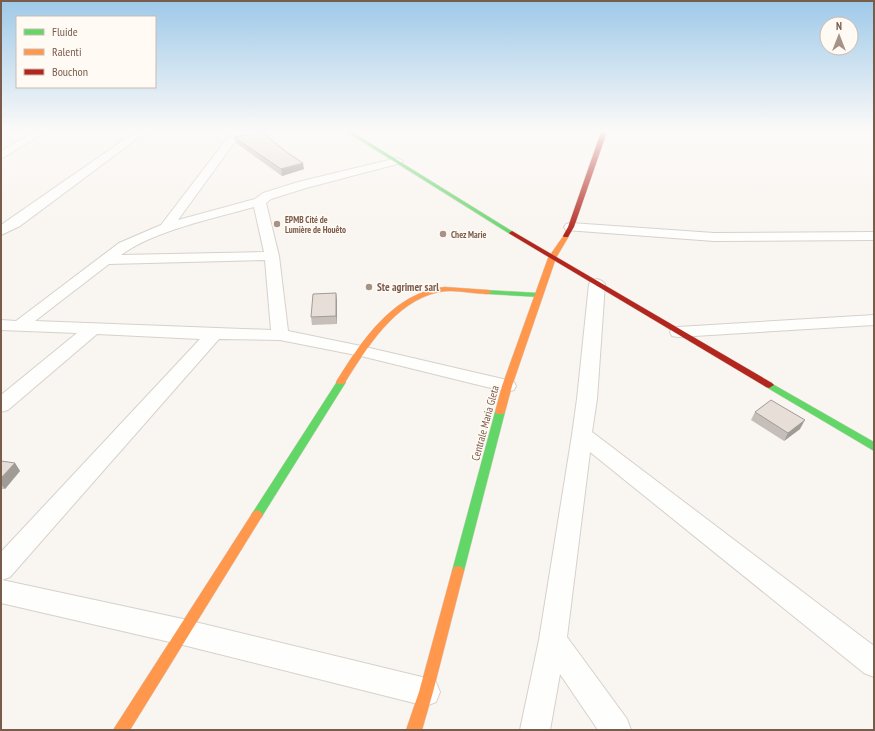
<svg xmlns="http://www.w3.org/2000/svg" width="875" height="731" viewBox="0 0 875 731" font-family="'PT Sans Narrow',sans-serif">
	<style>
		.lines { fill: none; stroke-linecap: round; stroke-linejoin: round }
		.street-casing { stroke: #d7d1cb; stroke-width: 2 }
		.fast-casing { stroke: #d9d2cb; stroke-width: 1 }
		.slow-casing { stroke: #d9d2cb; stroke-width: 1 }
		.jam-casing { stroke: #d9d2cb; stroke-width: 1 }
		.street { fill: #fefefd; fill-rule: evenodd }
		.fast { fill: #63d668; fill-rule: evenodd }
		.slow { fill: #ff974d; fill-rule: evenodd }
		.jam { fill: #b3261e; fill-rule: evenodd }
		.wall { fill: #c6bfb9 }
		.shaded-wall { fill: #a19b96 }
		.building { fill: #e6ded7; stroke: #a19b96 }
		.poi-dot { fill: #a69286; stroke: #fffaf3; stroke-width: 1.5 }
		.labels { text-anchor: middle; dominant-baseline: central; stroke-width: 3; stroke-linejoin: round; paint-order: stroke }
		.far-poi-label { font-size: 9px; font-weight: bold; fill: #7a5c4d; stroke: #fffaf3; text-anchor: start }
		.poi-label { font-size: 11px; font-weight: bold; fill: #7a5c4d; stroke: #fffaf3; text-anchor: start }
		.street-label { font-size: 11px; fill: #7a5c4d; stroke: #fffaf3 }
	</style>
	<rect width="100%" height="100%" fill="#f9f5f0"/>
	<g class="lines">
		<g class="street-casing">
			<g id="street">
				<polygon points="34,132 46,132 1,159 1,151"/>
				<polygon points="135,132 146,132 20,226 1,235 1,225"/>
				<path d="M232,132H242L178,220L255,199L263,193L298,182L397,158L403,161L401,163L306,188L271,199L266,203L279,256L288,331L361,346L507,380L514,382L516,386L514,390L507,392L361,356L280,340L219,339L10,577L2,580L183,619L426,678L436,682L440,692L436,702L426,706L183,645L1,603V552L200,339L97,334L8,410L1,412V395L77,333L1,330V320L16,321L119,243L161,225ZM254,207L264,252L121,255C153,231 215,218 254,207ZM265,260L271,330L35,321L109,264Z"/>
				<polygon points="571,223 714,233 874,232 874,240 714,241 566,230 564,227 566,224"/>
				<polygon points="597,279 602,281 605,284 597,399 592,432 874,646 874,677 864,673 590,452 567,637 627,719 631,730 598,730 560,674 550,730 520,730 539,640 572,435 577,399 589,284 592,281"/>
				<polygon points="874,315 874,325 678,337 672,336 670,332 672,328 678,327"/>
			</g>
		</g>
		<g class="fast-casing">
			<g id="fast">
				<polygon points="347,132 352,132 515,233 514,234 510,234"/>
				<polygon points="485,290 539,293 543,295 539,297 488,294 485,294 484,292"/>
				<polygon points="341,379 346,382 261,518 257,520 253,518 251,515 253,512 338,380"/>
				<polygon points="769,382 874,442 874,451 766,387 764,385"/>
				<polygon points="500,409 503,410 505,412 464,571 462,575 458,576 454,575 452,571 495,412 497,410"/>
			</g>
		</g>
		<g class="slow-casing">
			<g id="slow">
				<polygon points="566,234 569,236 556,258 512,386 505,412 503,414 497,414 495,412 502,386 548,258 564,235"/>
				<path d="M445,287L488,290L492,292L488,294C472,294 455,289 439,292C394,302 367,348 344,384H338L336,382C361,342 393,292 445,287Z"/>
				<polygon points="257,510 261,512 263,515 261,518 130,730 113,730 253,512"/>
				<polygon points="458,566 462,567 464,571 433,692 422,730 406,730 419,692 452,571 454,567"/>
			</g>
		</g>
		<g class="jam-casing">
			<g id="jam">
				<polygon points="601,132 607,132 574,227 568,237 564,237 563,236 568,227"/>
				<polygon points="512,231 772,383 774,385 769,388 766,387 510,234 509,233"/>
			</g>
		</g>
		<use href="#street" class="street"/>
		<use href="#fast" class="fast"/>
		<use href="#slow" class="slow"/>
		<use href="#jam" class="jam"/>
	</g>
	<g class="wall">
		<polygon points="234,137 304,169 282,176 236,143"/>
		<polygon points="336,293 337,301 337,324 312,325 311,317"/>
		<polygon points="755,412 800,429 784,441 751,420"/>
		<polygon points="1,461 15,463 20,471 5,489 1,489"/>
	</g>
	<g class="shaded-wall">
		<polygon points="303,163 304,169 282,176 281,169"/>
		<polygon points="336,293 337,301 337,324 336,316"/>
		<polygon points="805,420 800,429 784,441 788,433"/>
		<polygon points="15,463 20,471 5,489 1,484 1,478"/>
	</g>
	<g class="building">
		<polygon points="262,132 285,151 303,163 281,169 234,137"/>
		<polygon points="336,293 336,316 311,317 313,294"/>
		<polygon points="771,400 805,420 788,433 755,412"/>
		<polygon points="1,461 15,463 1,478"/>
	</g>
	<linearGradient id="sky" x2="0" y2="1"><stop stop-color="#9ec9e9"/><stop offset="0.56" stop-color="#fcfaf8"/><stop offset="1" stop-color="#fcfaf8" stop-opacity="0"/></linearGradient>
	<rect width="875" height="234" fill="url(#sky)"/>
	<g class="poi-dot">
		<circle cx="277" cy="224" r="4"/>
		<circle cx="443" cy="234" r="4"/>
		<circle cx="369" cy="287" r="4"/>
	</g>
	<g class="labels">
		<g class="far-poi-label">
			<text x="285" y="219">EPMB Cité de<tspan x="285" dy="10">Lumière de Houêto</tspan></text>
			<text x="451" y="234">Chez Marie</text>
		</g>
		<g class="poi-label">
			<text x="377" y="287">Ste agrimer sarl</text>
		</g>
		<g class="street-label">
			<text transform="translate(485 423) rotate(-75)">Centrale Maria Gleta</text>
		</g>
	</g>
	<rect width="875" height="731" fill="none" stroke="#7a5c4d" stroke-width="4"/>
	<rect x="16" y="16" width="140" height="72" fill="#fffaf3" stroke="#cabbb1"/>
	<rect x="24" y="29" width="20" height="6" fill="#63d668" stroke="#cabbb1"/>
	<text x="52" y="36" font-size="12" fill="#7a5c4d">Fluide</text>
	<rect x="24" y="49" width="20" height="6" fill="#ff974d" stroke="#cabbb1"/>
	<text x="52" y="56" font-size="12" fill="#7a5c4d">Ralenti</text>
	<rect x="24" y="69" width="20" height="6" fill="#b3261e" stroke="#cabbb1"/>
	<text x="52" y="76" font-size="12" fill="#7a5c4d">Bouchon</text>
	<g transform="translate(839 36)"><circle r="19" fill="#fffaf3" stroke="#cabbb1"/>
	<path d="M0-3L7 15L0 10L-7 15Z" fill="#a69286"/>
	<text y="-6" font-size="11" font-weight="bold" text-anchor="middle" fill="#7a5c4d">N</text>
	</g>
</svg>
